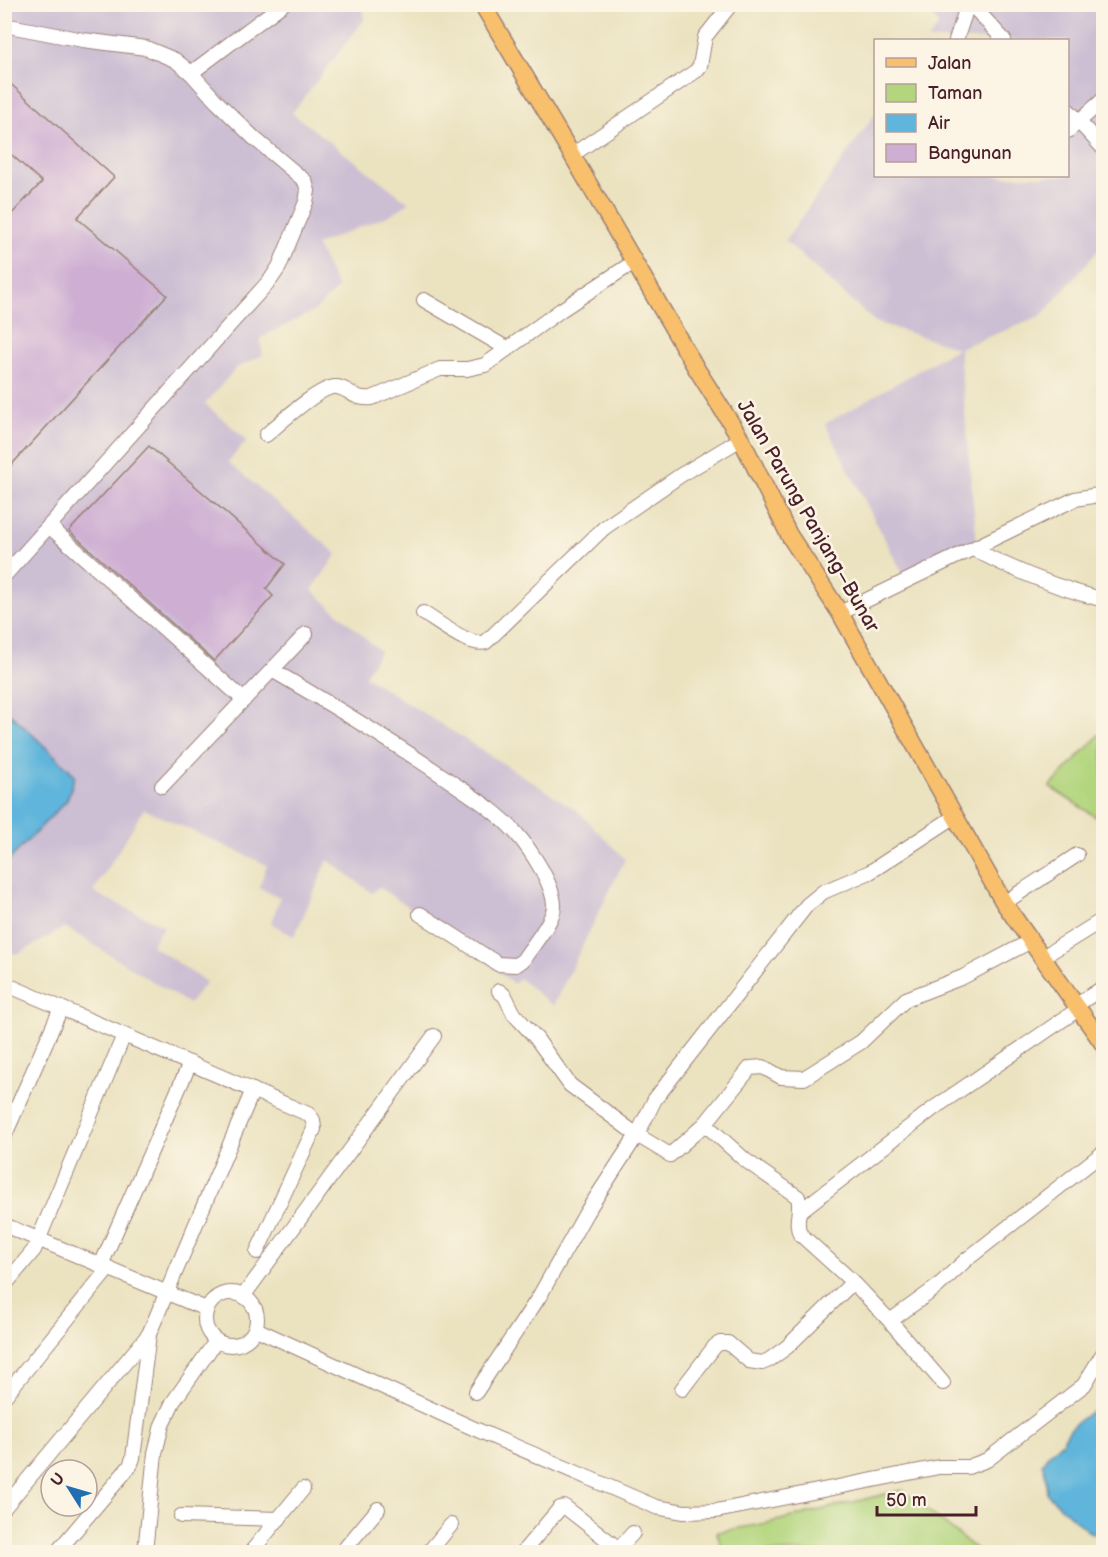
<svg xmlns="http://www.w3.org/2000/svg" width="1108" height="1557" viewBox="0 0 1108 1557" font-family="'Balsamiq Sans',sans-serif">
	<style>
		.industrial { fill: #ccbed3 }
		.green { fill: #b2d57d; stroke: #7e7a54; stroke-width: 1.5 }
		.water { fill: #5fb5db; stroke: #546a83; stroke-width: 1.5 }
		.building { fill: #ceaed3 }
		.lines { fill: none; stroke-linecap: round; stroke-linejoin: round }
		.minor-casing { stroke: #9a8076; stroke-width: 16 }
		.major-casing { stroke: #9a8076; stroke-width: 19 }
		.minor { stroke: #fff; stroke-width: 14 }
		.major { stroke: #f8bf6c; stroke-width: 16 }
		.labels { text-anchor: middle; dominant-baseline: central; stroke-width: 5; stroke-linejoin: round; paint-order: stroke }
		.street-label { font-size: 20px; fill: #4a1f2b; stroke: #fcf5e5 }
	</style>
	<rect width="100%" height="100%" fill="#fcf5e5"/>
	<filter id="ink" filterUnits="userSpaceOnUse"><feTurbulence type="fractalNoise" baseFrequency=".0167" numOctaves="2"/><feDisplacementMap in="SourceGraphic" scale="12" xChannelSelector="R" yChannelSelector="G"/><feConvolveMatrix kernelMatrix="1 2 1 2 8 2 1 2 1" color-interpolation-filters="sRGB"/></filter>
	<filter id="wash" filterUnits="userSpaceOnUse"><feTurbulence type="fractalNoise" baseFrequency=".008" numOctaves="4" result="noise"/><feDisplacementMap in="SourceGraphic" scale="24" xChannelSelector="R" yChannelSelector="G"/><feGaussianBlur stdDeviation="1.35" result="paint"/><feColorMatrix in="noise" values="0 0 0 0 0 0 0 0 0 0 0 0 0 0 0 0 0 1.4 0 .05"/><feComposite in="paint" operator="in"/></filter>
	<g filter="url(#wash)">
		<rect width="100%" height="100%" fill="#ebe2c0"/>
		<g class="industrial">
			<polygon points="5,5 363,5 364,20 292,113 409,203 392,214 316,245 338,288 314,311 260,338 263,355 236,368 205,404 247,440 228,462 337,554 312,590 380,651 365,676 578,811 625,859 553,1006 519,978 514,984 468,948 379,887 372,893 328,860 294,937 271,923 280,897 259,888 267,865 144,809 93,892 164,926 151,945 206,982 189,1004 65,927 20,953 5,954"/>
			<polygon points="924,5 1103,5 1103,245 1040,317 959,348 977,545 905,578 825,424 958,348 875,322 785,241 875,114 876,176 1068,176 1068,40 928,40 939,25"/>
		</g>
		<g class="green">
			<polygon points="1103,731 1104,820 1102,821 1050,787"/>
			<polygon points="902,1490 980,1552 723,1552 717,1532 768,1523"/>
		</g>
		<g class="water">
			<polygon points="5,709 75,775 67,800 5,864"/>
			<path d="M1103,1402L1104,1533C1096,1536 1092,1534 1086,1530L1047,1494L1045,1472L1042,1463L1048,1455L1062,1442L1068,1432L1075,1424Z"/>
		</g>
		<g id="blocks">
			<g class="building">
				<polygon points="4,78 114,177 77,218 167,295 4,473 4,222 42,182 4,148"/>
				<polygon points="149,446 285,564 266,589 273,596 214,661 69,531"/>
			</g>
		</g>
	</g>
	<g filter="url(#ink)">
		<use href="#blocks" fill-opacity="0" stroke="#9a8076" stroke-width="1.5"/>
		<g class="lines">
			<g class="minor-casing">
				<g id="minor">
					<polyline points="971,4 1004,40"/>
					<polyline points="4,25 83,40 146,48 175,60 191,73 217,102 254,138 305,181 308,191 306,202 279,267 271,279 4,576"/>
					<polyline points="956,40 968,4"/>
					<polyline points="191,73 283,4"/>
					<polyline points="1068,110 1104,149"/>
					<polyline points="1068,131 1104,99"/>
					<polyline points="572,155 696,71 700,66 705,37 731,4"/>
					<polyline points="424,300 508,349"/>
					<path d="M266,435C279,424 322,384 337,387C351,389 352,400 372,398L440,369H467L485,365L561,310L634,262"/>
					<polyline points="49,526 244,700"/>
					<path d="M973,549C1015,571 1057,588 1104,600"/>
					<path d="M423,613C438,622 471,648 486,642L604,528L681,475L741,439"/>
					<polyline points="840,613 1075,499 1104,494"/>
					<path d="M272,670C332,705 390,740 447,779C470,795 497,811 516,833C530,849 553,883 554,905C555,920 531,947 523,960L516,965L498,964L420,914"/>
					<polyline points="162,786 306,634"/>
					<polyline points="1004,903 1077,855"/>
					<polyline points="1041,958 1104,919"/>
					<polyline points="4,988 12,987 308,1114 313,1120 314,1129 257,1252"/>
					<polyline points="499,991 505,996 514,1014 536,1038 570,1085 637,1135 670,1155 705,1124 750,1068 763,1067 781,1077 804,1078 861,1042 906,999 963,977 1029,942"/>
					<polyline points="1075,1006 1104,987"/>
					<path d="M705,1124L745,1160L798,1197C802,1210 794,1221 800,1234L853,1282L890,1321"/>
					<polyline points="4,1137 61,1008"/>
					<polyline points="799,1212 934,1108 1077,1010"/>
					<polyline points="4,1225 206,1309"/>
					<polyline points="101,1265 190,1063"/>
					<polyline points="4,1286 34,1250 124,1035"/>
					<circle cx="231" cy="1319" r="26"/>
					<polyline points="244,1295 434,1036"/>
					<polyline points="256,1329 475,1429 656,1507 684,1512 716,1511 939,1467 968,1467 987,1460 1084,1385 1104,1352"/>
					<polyline points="943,1383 890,1321 937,1287 966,1260 1104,1152"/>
					<polyline points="682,1389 715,1346 720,1343 728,1343 749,1361 762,1363 769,1360 787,1347 853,1282"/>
					<polyline points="476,1392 539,1297 586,1213 637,1135 655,1099 807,905 823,892 870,872 954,817"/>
					<polyline points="4,1397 109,1268"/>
					<polyline points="4,1508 149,1334 253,1090"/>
					<polyline points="181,1516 279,1519"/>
					<polyline points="57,1552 130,1466 133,1458 149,1334"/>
					<polyline points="145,1552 155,1453 162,1425 173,1402 216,1341"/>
					<polyline points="251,1552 303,1489"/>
					<polyline points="342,1552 378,1509"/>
					<polyline points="429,1552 451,1525"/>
					<polyline points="523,1552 560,1508 565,1507 619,1549"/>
					<polyline points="616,1552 633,1533"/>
				</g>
			</g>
			<g class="major-casing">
				<polyline id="major" points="482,4 572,155 696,368 741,439 789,535 840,613 1004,903 1104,1045"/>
			</g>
			<use href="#minor" class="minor"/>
			<use href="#major" class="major"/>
		</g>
	</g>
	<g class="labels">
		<g class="street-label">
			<text transform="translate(808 516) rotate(60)">Jalan Parung Panjang–Bunar</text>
		</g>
	</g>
	<rect width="1108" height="1557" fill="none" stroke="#fcf5e5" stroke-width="24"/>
	<rect x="874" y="39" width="195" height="138" fill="#fcf5e5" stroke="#b59f9b" stroke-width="1.5"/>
	<rect x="886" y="58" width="30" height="9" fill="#f8bf6c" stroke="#b59f9b" stroke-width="1.5"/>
	<text x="928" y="69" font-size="18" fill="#4a1f2b">Jalan</text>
	<rect x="886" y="84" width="30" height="18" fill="#b2d57d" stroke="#b59f9b" stroke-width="1.5"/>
	<text x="928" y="99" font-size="18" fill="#4a1f2b">Taman</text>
	<rect x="886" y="114" width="30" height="18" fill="#5fb5db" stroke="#b59f9b" stroke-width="1.5"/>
	<text x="928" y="129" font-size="18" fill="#4a1f2b">Air</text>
	<rect x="886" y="144" width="30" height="18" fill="#ceaed3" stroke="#b59f9b" stroke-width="1.5"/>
	<text x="928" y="159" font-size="18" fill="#4a1f2b">Bangunan</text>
	<g transform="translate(69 1488) rotate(307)"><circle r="28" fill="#fcf5e5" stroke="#b59f9b" stroke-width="1.5"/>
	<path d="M0-4.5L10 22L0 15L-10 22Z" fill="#1f6fb2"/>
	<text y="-9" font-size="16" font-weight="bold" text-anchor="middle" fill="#4a1f2b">U</text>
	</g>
	<path d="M877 1506v9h99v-9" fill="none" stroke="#4a1f2b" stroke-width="3"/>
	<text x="886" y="1506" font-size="18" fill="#4a1f2b" stroke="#fcf5e5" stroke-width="4.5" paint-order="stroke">50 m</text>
</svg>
